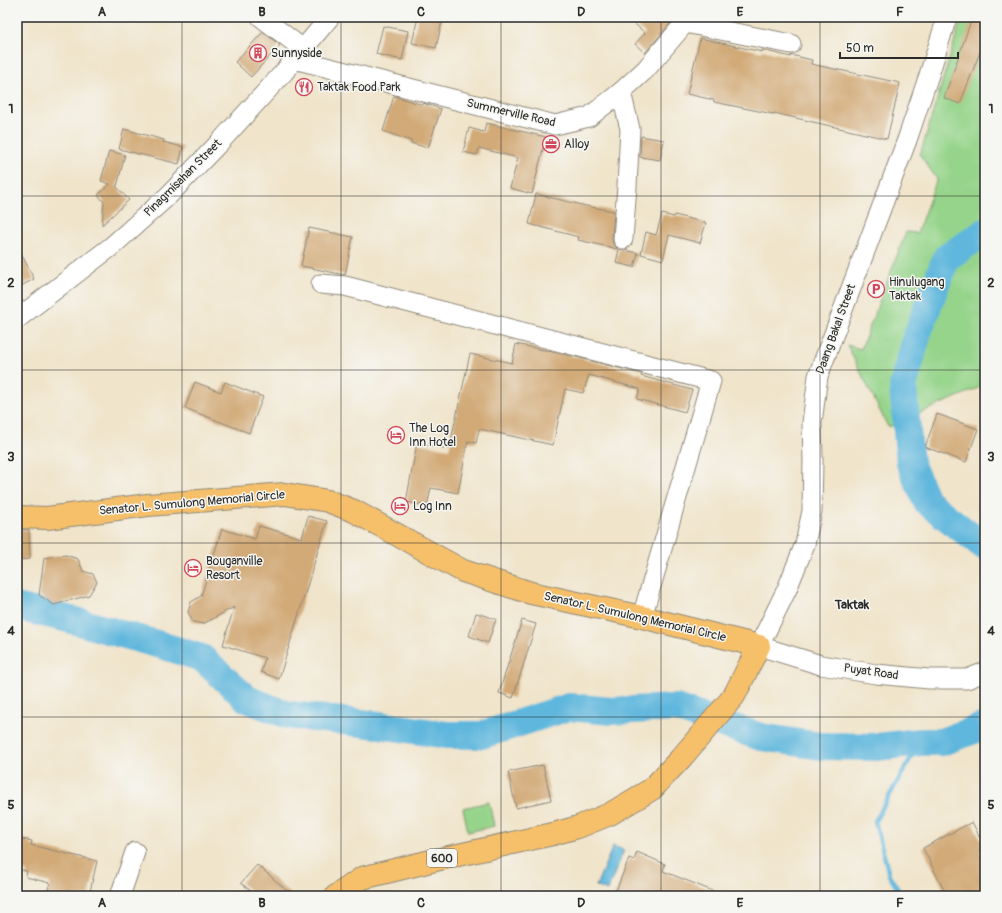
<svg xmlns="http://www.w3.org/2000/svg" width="1002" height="913" viewBox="0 0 1002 913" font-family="Pangolin,sans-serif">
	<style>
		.green { fill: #95d48a; stroke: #60805a }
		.water { fill: #60b7dd; stroke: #467184 }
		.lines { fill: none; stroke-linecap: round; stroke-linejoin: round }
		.stream { stroke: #60b7dd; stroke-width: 4.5 }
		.river { stroke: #60b7dd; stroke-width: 28 }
		.building { fill: #d2aa78 }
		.minor-casing { stroke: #8e887a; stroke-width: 21 }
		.major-casing { stroke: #8e887a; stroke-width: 24 }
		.minor { stroke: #fff; stroke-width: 19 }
		.major { stroke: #f6c06b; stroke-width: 22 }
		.grid { fill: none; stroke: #2b2b2b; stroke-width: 1; stroke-opacity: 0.55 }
		.labels { text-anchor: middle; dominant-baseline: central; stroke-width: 3; stroke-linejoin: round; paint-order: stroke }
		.shield { fill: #f6f6f2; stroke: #686867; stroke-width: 1 }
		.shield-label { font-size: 11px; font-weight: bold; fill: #2b2b2b }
		.poi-label { font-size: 12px; fill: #2b2b2b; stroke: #f6f6f2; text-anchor: start }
		.street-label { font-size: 12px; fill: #2b2b2b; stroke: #f6f6f2 }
		.neighbourhood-label { font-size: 13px; font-weight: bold; fill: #2b2b2b; stroke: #f6f6f2 }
		.neatline { fill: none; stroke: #2b2b2b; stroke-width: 1.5 }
		.grid-label { font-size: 13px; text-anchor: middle; font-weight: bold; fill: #2b2b2b }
	</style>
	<rect width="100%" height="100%" fill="#f6f6f2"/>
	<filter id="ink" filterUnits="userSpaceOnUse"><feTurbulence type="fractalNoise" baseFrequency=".025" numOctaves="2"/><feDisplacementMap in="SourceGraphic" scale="8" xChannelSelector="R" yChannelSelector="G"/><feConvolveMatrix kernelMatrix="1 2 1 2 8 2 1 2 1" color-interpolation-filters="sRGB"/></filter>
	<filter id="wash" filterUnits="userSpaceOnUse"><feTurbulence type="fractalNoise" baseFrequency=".012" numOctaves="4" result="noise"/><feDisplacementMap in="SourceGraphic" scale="16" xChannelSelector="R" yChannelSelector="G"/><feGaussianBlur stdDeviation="0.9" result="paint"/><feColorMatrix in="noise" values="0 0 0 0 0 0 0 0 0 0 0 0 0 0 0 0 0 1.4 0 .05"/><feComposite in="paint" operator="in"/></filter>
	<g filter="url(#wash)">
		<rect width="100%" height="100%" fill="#f0e4ca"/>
		<g class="green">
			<polygon points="962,17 985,17 985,385 888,427 847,345 861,349 906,232 917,233 937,179 920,155"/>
			<polygon points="489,802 494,826 468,832 463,808"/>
		</g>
		<polygon class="water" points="613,846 624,850 607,891 596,886"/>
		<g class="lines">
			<polyline class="stream" points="902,896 889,875 875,821 920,742"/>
			<g class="river">
				<polyline points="985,232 946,258 918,332 903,387 910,463 927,502 985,547"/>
				<polyline points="17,607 72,620 164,646 202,658 247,699 288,715 379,725 447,735 482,735 569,707 611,711 676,708 761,737 820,746 877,747 920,742 941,742 985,726"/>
			</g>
		</g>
		<g id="blocks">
			<g class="building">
				<polygon points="418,17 443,17 436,48 412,43"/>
				<polygon points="627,17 676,17 645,53 635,44 645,33"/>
				<polygon points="972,18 985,22 985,39 960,104 944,98"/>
				<polygon points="383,26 408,31 402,60 376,54"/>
				<polygon points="263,32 280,45 251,77 235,62"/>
				<polygon points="700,38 762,52 762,50 791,57 791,55 812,60 811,64 900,83 887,139 774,113 773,114 714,102 714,100 687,94"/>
				<polygon points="394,96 423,105 423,103 441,109 428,148 411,143 411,141 383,131"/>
				<polygon points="486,123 546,137 532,194 510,188 518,158 479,148 477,155 463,152 469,128 484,132"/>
				<polygon points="124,129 164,140 163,142 183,147 179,164 119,149"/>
				<polygon points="641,136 664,140 660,160 640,157"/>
				<polygon points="109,151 125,155 117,186 116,186 129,200 102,225 104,202 98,195 110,184 101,181"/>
				<polygon points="536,194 586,206 614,211 612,239 613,244 618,249 578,240 579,237 529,224"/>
				<polygon points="662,214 674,217 675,215 706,223 700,243 669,235 663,260 641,254 646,232 656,235"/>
				<polygon points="309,228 353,237 345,275 301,266"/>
				<polygon points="17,245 34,279 17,288"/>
				<polygon points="619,249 638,253 634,267 616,263"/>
				<polygon points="516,344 576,357 642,374 641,376 692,390 685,412 637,399 640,389 589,375 583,393 565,389 553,445 479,429 476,443 468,441 458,493 431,488 427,506 406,502 417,443 449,449 470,354 512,363"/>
				<polygon points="195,382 221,392 225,382 263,397 249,433 185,408"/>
				<polygon points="937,414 978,429 966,462 925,447"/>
				<polygon points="308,516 327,521 279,679 261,672 265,658 223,645 234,607 203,624 193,622 188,612 191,602 201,596 222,529 255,539 259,526 302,538"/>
				<polygon points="17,530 29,530 30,559 17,560"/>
				<polygon points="66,555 78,559 83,571 93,574 97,582 89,595 54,605 39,595 44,558"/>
				<polygon points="476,613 496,619 488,643 469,636"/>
				<polygon points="522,620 536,624 513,698 499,693"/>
				<polygon points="543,765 551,800 516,808 508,772"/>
				<polygon points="972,822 985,847 985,849 980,851 985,860 985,896 947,896 923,848"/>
				<polygon points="17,838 32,841 31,845 97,861 89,896 46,896 50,883 26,877 27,871 17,869"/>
				<polygon points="637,852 665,864 663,871 725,896 614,896 629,858 634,860"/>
				<polygon points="257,865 268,874 293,896 257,896 241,883"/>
			</g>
		</g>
	</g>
	<g filter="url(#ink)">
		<use href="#blocks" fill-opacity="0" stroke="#8e887a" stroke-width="1"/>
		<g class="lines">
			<g class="minor-casing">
				<g id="minor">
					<polyline points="261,17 303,49"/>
					<polyline points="947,17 929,75 907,140 818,376 812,423 813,460 812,511 805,544 787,589 759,646 821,665 876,674 929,679 967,679 985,672"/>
					<polyline points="685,23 791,44"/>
					<polyline points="294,59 555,125 589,117 621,92 646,69 690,17"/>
					<polyline points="621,92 630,129 627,186 623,239"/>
					<polyline points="321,284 345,286 711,381 642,617"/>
					<polyline points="17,319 112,246 169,195 219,143 284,72 330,17"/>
					<polyline points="120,896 135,852"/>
				</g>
			</g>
			<g class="major-casing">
				<polyline id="major" points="17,517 47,518 148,505 285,494 328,501 354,511 463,571 531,593 642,617 759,646 734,696 682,757 652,789 610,814 578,827 553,834 431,861 362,878 336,896"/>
			</g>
			<use href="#minor" class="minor"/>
			<use href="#major" class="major"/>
		</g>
	</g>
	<path class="grid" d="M182,17V896M341,17V896M501,17V896M661,17V896M820,17V896M17,196H985M17,370H985M17,543H985M17,717H985"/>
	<defs>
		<g id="building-ring" transform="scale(0.9)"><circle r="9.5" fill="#f6f6f2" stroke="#d1495b" stroke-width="1.5"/><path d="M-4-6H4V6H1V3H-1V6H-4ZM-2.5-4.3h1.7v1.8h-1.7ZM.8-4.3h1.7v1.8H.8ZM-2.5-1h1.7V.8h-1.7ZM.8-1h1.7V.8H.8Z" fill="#d1495b"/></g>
		<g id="restaurant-ring" transform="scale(0.9)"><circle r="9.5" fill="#f6f6f2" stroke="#d1495b" stroke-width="1.5"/><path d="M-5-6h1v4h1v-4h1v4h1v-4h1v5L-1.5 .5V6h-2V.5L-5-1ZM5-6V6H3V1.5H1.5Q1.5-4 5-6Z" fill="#d1495b"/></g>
		<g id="office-ring" transform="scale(0.9)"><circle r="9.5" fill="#f6f6f2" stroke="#d1495b" stroke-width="1.5"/><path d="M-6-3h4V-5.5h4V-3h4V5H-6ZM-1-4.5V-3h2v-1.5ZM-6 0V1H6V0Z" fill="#d1495b"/></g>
		<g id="parking-ring" transform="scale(0.9)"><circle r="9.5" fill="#f6f6f2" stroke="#d1495b" stroke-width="1.5"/><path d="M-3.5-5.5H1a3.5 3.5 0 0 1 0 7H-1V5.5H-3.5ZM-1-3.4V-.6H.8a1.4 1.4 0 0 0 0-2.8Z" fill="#d1495b"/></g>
		<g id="hotel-ring" transform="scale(0.9)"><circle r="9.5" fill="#f6f6f2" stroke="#d1495b" stroke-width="1.5"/><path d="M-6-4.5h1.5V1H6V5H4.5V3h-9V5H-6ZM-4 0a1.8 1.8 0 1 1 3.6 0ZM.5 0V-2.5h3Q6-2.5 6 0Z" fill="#d1495b"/></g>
	</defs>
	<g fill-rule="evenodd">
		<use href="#building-ring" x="258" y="53"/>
		<use href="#restaurant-ring" x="304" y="87"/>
		<use href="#office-ring" x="551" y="144"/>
		<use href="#parking-ring" x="876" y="289"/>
		<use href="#hotel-ring" x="396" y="435"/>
		<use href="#hotel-ring" x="400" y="506"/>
		<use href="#hotel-ring" x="193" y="568"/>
	</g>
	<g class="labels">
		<rect class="shield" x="427" y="849" width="30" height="18" rx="3"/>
		<g class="shield-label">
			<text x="442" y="858">600</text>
		</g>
		<g class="poi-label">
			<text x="271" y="53">Sunnyside</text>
			<text x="317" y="87">Taktak Food Park</text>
			<text x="564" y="144">Alloy</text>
			<text x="889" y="282">Hinulugang<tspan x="889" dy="14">Taktak</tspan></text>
			<text x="409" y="428">The Log<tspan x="409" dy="14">Inn Hotel</tspan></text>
			<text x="413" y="506">Log Inn</text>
			<text x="206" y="561">Bouganville<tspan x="206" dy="14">Resort</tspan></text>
		</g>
		<g class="street-label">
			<text transform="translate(511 113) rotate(13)">Summerville Road</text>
			<text transform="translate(183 178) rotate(-45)">Pinagmisahan Street</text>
			<text transform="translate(836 329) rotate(-70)">Daang Bakal Street</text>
			<text transform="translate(192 503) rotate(-5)">Senator L. Sumulong Memorial Circle</text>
			<text transform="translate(635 617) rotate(13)">Senator L. Sumulong Memorial Circle</text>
			<text transform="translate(871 672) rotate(8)">Puyat Road</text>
		</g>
		<g class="neighbourhood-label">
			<text x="852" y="605">Taktak</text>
		</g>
	</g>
	<rect width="1002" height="913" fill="none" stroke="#f6f6f2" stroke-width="44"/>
	<path d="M840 52v6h118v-6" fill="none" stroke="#2b2b2b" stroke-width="2"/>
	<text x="846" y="52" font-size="12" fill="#2b2b2b" stroke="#f6f6f2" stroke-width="3" paint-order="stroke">50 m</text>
	<rect x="22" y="22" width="958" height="869" class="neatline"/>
	<g class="grid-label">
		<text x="102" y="16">A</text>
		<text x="262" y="16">B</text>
		<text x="421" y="16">C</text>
		<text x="581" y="16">D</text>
		<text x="740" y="16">E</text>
		<text x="900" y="16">F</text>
		<text x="11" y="113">1</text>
		<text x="991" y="113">1</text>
		<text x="11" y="287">2</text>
		<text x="991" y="287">2</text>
		<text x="11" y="461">3</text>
		<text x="991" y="461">3</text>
		<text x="11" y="635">4</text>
		<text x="991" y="635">4</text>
		<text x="11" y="809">5</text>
		<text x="991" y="809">5</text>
		<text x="102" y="907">A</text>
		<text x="262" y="907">B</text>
		<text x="421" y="907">C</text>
		<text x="581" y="907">D</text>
		<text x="740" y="907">E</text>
		<text x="900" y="907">F</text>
	</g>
</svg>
